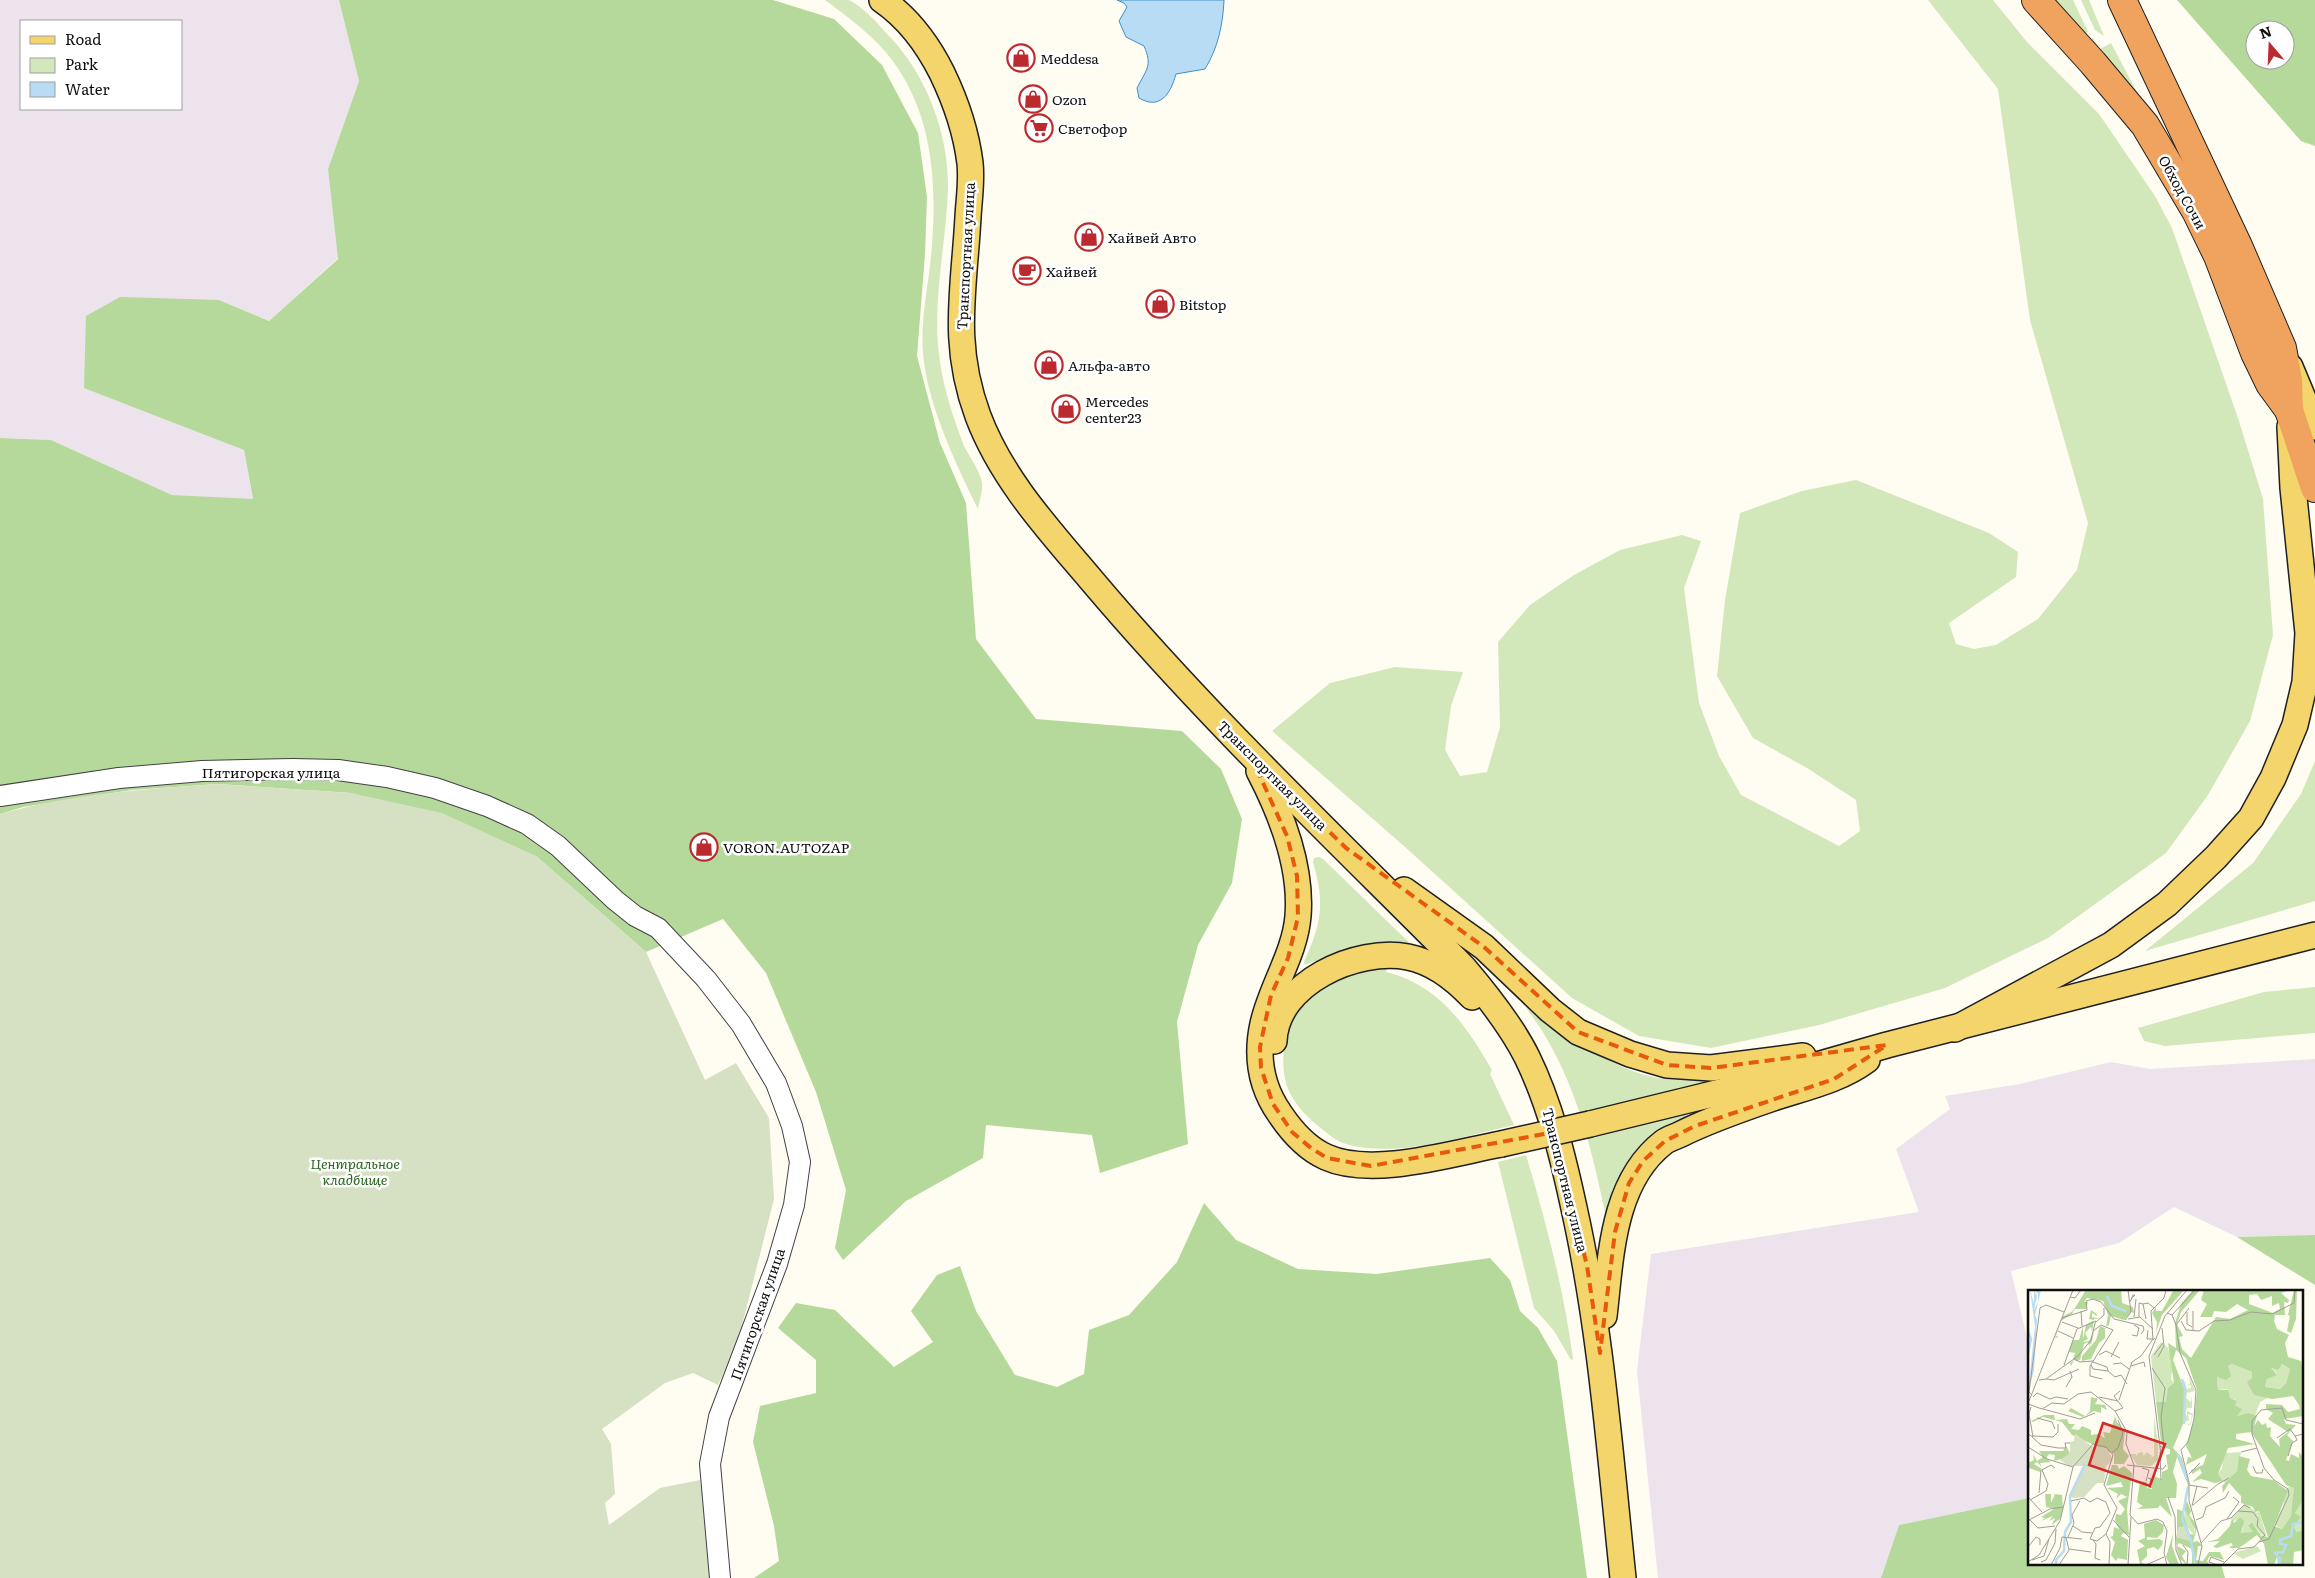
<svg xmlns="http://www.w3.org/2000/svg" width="2315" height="1578" viewBox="0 0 2315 1578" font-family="Literata,serif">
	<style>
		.industrial { fill: #ece3ed; fill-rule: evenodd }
		.green { fill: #d2e8bb }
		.forest { fill: #b5d99b; fill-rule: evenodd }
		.cemetery { fill: #d6e0c2 }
		.water { fill: #b7dcf4; stroke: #4090c9 }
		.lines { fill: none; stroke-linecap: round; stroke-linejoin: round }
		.minor-casing { stroke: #424242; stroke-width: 22 }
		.major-casing { stroke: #202020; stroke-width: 28 }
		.highway-casing { stroke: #202020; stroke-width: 30 }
		.minor { stroke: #fff; stroke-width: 20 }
		.major { stroke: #f4d56b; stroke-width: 25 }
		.highway { stroke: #f0a35e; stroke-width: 28 }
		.major-bridge-casing { stroke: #202020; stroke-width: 28; stroke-linecap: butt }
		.major-bridge { stroke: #f4d56b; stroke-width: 25 }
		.marked { fill: none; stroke: #e8590c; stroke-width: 4; stroke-dasharray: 10 6; stroke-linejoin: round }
		.labels { text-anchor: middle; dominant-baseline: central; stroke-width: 5; stroke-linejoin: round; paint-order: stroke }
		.poi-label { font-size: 14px; fill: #0f0f0f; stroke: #fff; text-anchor: start }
		.street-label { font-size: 14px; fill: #0f0f0f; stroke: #fff }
		.park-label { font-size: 14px; font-style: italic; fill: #2d6520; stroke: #fff }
		.inset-river { fill: none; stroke: #b7dcf4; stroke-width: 2.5 }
		.inset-road { fill: none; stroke: #9f9d97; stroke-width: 1 }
		.view { fill: #d62828; fill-opacity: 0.15; stroke: #d62828; stroke-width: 2.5 }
		.inset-edge { fill: none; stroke: #0f0f0f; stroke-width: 2.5 }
	</style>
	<rect width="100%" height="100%" fill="#fffcf1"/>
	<g class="industrial">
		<path d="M0,0H339L359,81L328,169L338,258L269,321L219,300L172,421L244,450L253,500L172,495L51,440L0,438ZM21,21H181V109H21Z"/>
		<polygon points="2315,1059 2315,1235 2237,1237 2174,1207 2119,1243 2011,1271 2029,1346 2029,1498 1899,1525 1881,1578 1658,1578 1637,1371 1651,1254 1919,1212 1896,1149 1950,1109 1945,1096 2020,1084 2111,1062 2150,1069"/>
	</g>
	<g class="green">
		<path d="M825,0C832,0 841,0 848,0C860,3 881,27 890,37C927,76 949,135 948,189C946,247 931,305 940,362C944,390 954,420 964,446C969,456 981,473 982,483C983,491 979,502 978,509C956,464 927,404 923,353C920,317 930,280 932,244C937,181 932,113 892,60C874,36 849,18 825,0Z"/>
		<polygon points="1928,0 1993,0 2027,42 2099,114 2155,196 2172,228 2239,421 2263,499 2273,635 2250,721 2208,795 2166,853 2048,938 1945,988 1819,1025 1711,1048 1639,1036 1572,998 1404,846 1272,731 1330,683 1395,667 1463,672 1451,706 1445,750 1460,776 1487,772 1500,727 1498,642 1530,605 1574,575 1620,550 1682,535 1701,541 1684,588 1699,703 1719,756 1741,795 1839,846 1860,831 1856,800 1807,768 1753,738 1717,676 1725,600 1740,513 1802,491 1856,480 1989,533 2018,552 2016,577 1949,623 1956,644 1974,649 1996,645 2038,619 2077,570 2088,523 2030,320 1998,89"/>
		<polygon points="2052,0 2073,0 2088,32 2084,34"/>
		<polygon points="2081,0 2089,0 2104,36 2095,30"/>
		<polygon points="2093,38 2100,49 2111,43 2139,96 2089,41"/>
		<polygon points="2315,761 2315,901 2145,951 2253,863 2301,794"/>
		<path d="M1319,857L1323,859L1419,952L1368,945L1347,949L1305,965L1304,962C1322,922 1325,904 1313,862L1314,858Z"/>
		<path d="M1365,967L1387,968L1386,972C1439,985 1466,1025 1492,1070L1490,1074L1514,1125C1463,1136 1394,1160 1343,1143C1334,1140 1325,1131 1318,1126C1307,1116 1297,1107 1291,1095C1273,1061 1288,1007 1320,986C1332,977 1351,973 1365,967Z"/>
		<path d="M1508,984C1551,1020 1606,1072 1664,1079C1681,1080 1698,1080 1714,1081L1677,1088L1690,1127L1606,1217C1594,1160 1581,1102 1553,1050C1541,1026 1524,1005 1508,984Z"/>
		<polygon points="2315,987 2315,1033 2165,1046 2144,1041 2138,1028 2264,992"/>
		<path d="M1526,1155C1546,1222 1564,1290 1573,1359L1571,1360L1554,1331L1534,1308L1498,1162Z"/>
	</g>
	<g class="forest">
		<polygon points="339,0 773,0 834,19 882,65 918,133 927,197 925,254 917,356 940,443 966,503 976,639 1036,719 1182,731 1221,769 1242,819 1232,883 1198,945 1177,1022 1188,1144 1100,1173 1092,1135 986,1125 983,1158 906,1201 843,1260 835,1248 846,1190 816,1092 766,973 723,919 646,952 536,856 351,793 217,784 132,790 23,807 0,814 0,438 51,440 172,495 253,499 244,450 84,388 86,316 120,297 219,300 269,321 338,259 328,169 359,81"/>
		<path d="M2177,0H2315V146L2301,141ZM2255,30H2285V60H2255Z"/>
		<polygon points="1204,1203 1236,1240 1298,1269 1377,1274 1490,1258 1510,1280 1520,1311 1538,1328 1557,1361 1587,1578 754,1578 779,1561 774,1526 753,1442 760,1406 816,1393 816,1360 778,1328 796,1303 835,1310 894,1367 933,1342 911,1311 937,1275 960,1266 976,1311 1015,1375 1057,1387 1084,1374 1089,1330 1129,1315 1177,1262"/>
		<polygon points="2315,1235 2315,1285 2237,1237"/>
		<polygon points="2029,1498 2029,1564 2221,1564 2225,1578 1881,1578 1899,1525"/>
	</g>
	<path class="cemetery" d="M217,784L351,793L442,813L536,856L646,952L705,1080L736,1063L769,1118L774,1199L737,1345L718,1385L693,1373L665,1383L602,1429L611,1444L615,1494L605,1503L609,1525L660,1488L700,1480L714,1578H0V814C70,794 145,789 217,784Z"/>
	<path class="water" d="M1117,0H1224C1223,24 1218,48 1205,69L1176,74C1171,92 1161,111 1139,98L1137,88C1146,70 1153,66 1144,46L1126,37L1119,21L1127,7L1124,3Z"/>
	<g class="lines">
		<g class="minor-casing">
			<polyline id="minor" points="0,796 119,778 202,771 293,769 338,770 387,777 435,788 487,806 527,824 558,846 615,900 635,916 658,928 706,979 741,1024 776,1083 792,1126 800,1162 794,1205 777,1264 719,1417 710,1464 720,1578"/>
		</g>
		<g class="major-casing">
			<g id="major">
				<path d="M882,0C908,18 928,45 942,73C956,102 966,131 970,163C972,181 969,199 968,217C964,291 951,343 978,416C1002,480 1050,531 1093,582C1208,718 1338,841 1464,968C1487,995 1511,1025 1527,1057C1550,1104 1563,1157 1574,1208C1601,1329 1610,1454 1623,1578"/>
				<polyline points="2290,367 2315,427"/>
				<path d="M1259,771C1282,815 1302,866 1298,916C1295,954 1271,987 1263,1024C1256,1056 1261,1087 1280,1114C1292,1132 1306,1148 1326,1157C1372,1178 1453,1153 1501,1144"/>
				<polyline points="1404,890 1484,947 1550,1010 1578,1032 1630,1054 1667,1065 1711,1068 1803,1056"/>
				<polyline points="1955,1029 2111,945 2167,904 2216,857 2251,818 2273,778 2295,725 2305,682 2308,633 2293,488 2290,427"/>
				<path d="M1274,1041C1276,983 1357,947 1408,957C1433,962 1455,979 1472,997"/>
				<polyline points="1590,1124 1733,1089 1887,1045 2315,935"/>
				<path d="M1604,1316C1611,1257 1612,1182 1664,1142C1668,1139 1675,1137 1681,1134C1711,1119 1744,1108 1776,1097C1807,1087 1840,1080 1867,1060"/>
			</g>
		</g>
		<g class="highway-casing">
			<g id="highway">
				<polyline points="2036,0 2093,63 2145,125 2196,211 2218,256 2255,353 2270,384 2289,410"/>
				<polyline points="2122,0 2238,246 2282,348 2288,380 2289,410 2315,488"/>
			</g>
		</g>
		<use href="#minor" class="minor"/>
		<use href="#major" class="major"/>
		<use href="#highway" class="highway"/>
		<g class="major-bridge-casing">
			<polyline id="major-bridge" points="1501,1144 1590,1124"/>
		</g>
		<use href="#major-bridge" class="major-bridge"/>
	</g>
	<path class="marked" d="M1250,754L1346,848L1484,947L1578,1032L1667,1065L1711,1068L1887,1045L1834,1079L1695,1126L1665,1141L1643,1161L1629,1183L1615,1232L1600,1353L1587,1266L1555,1132L1371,1166L1327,1158L1311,1148L1292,1132L1273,1104L1261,1068L1260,1047L1271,995L1288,958L1298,917L1297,876L1287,836Z"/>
	<defs>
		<g id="shop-ring" transform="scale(1.4375)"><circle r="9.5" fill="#fff" stroke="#bb2a2f" stroke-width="1.5"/><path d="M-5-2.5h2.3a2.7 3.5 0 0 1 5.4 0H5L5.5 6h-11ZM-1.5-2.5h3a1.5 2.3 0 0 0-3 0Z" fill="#bb2a2f"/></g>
		<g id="supermarket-ring" transform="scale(1.4375)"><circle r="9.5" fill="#fff" stroke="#bb2a2f" stroke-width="1.5"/><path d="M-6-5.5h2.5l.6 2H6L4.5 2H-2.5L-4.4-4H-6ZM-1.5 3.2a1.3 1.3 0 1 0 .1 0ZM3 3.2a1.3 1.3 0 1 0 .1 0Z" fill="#bb2a2f"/></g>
		<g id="cafe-ring" transform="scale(1.4375)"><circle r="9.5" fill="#fff" stroke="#bb2a2f" stroke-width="1.5"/><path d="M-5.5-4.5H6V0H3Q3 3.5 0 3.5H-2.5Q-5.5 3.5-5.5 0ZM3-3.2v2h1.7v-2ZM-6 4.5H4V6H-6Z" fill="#bb2a2f"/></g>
	</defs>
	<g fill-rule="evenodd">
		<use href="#shop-ring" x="1021" y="58"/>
		<use href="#shop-ring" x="1033" y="99"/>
		<use href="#supermarket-ring" x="1039" y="128"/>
		<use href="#shop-ring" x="1089" y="237"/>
		<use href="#cafe-ring" x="1027" y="271"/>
		<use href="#shop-ring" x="1160" y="304"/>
		<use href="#shop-ring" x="1049" y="365"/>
		<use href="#shop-ring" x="1066" y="409"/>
		<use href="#shop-ring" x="704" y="847"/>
	</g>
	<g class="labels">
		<g class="poi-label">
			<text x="1040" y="58">Meddesa</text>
			<text x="1052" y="99">Ozon</text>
			<text x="1058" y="128">Светофор</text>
			<text x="1108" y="237">Хайвей Авто</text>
			<text x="1046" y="271">Хайвей</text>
			<text x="1179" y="304">Bitstop</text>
			<text x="1068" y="365">Альфа-авто</text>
			<text x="1085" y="401">Mercedes<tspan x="1085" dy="16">center23</tspan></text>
			<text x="723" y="847">VORON.AUTOZAP</text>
		</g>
		<g class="street-label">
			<text transform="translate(2183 192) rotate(61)">Обход Сочи</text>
			<text transform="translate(965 256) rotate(-87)">Транспортная улица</text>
			<text x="271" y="772">Пятигорская улица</text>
			<text transform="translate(1273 775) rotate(45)">Транспортная улица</text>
			<text transform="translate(1566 1180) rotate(76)">Транспортная улица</text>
			<text transform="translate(757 1314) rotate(-71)">Пятигорская улица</text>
		</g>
		<g class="park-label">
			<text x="355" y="1163">Центральное<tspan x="355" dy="16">кладбище</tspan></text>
		</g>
	</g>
	<g transform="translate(2028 1290)">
		<rect width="275" height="275" fill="#fffcf1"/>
		<path d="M133,52L140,58L145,75L143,89L146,93L138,112H128L123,66ZM204,74L224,82L232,105L241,107L232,112L227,126H209L212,118L207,115L208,110L202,108L199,99L190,100L189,87L198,89L200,76ZM254,74L262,79L258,93L252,99L237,97L239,89L249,84L243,78L249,80ZM161,86L167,101L159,103L158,108L163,112L164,105V118H159L157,123L159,126V121L165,124L164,128L163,133V134L161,136L158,133L162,135L164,125L160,124L161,130L157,132L156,127L155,132L158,102L154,91L158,92L157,94L159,99L163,98V95H158L162,94ZM126,125L130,155V170L123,176L109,175L102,164H108V167L110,163L115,162V166L119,162L124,166L122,168L126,166ZM213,162L209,181L198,194L189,184L194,179L195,168L198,163ZM262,196H266L267,210L263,226L254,239L245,234L255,217L258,199ZM275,208V240L269,242L266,237L270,230L267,223ZM217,213L229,223L231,221L239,248L233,245L224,232L220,234L225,242L217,244L213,242L215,239L213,228L204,232L203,228ZM158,218L166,233V246L155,231ZM229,256L233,261L215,269L205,263Z" fill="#d2e8bb"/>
		<path d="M58,0H93L94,13L105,17L106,23L103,22L96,30L83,26L81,35L78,37L80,25L75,11L59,8L56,12H60L58,19H47L44,24L33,31L28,46L31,47L27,48L34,27L45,21ZM156,0L134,25L128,42L129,32L124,23L128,17V21H134L145,1ZM165,0H172L153,22L149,34L155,46L151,47L154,59L163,68L188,27L202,29L220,20L209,14L198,22L186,21L184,27H172L179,14L173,10L176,0H262L253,3L261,10L260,13L256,12L257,25H247L246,31L249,39L261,45L257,53L260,67L273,71L275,84V126L256,129L258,134L268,135L259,145L265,151L258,170L261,171L263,164L271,168V162L275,167V210L267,223L273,227L266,237L269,242L275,240V260L266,262L265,275H250L249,267L246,275H240L236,254L229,245L211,258H201L205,255L203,253L189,258L185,257L192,251L179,252L190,249L202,236L204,229L206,233L212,227L216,231L213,243L225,242L220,235L224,232L233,246L240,247L231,221L227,222L225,217L213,213V206L201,193L195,203L194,196L209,181L211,166L222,169L219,180L223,186L245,190L260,201L246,236L254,239L263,226L266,198L258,195L223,142L208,144V149L227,154L200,158L190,184L195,191L187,193L173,189L164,192L174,183L172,179L164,184L163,180L175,175L179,164L158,175L160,167L164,168L158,156L166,131L169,100L158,68L148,60L145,70L158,104L155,134L145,158L154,168L161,193L160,200L156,210L160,195L149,167L145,182L149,194L148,208H138L144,227L132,215L130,218L109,219L115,216L109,212L112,191L119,192V198L124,199V186L134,189V182L140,179L138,165L142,164V159L136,158L133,152L128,112H138L140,98L146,93L140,53L148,58L147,33L153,14ZM229,4L233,10L244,6V16L251,13L252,19L245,23L221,14V5ZM204,74L224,82V88L219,92L226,105L244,109L265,106L271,115L272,119L260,122L254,115L238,114V119L245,123L240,129L260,142L251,149L252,157L242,146L243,137L239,138L238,133L234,135L230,130L226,136L229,126L221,123L209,126L214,119L207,115L209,111L202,108L200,100H190L189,87L198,90L203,86L200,76ZM254,74L262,79L258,93L252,99L237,97L239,89L249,85L243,78L250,80ZM266,0H269L268,29L263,43L259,41L262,26L260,25ZM63,20L69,24V26L64,23V27L72,29H66L64,42L63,37L57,43L60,49L54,52L61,51L66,41L64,52L61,56L60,52L56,54L52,70L49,71L46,70L43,76L42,73L46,70L48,69H45L47,63L41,62L45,50H51L55,36V49L58,35L66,30L61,29ZM72,36L77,38V48L71,53L63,69L54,71V66L68,50ZM63,107L70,109L67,114L77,115L79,120L73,117V123L66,121L64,122L55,127L40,121L43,118L57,126L62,121ZM16,125H26L27,130L39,129L41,134H47L43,139L51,140L54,136L63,140V145L70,144L77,148L75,142L82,143L87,126L89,132L97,141L95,159L101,166L96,174H86V164L44,145L34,132L15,127L5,132L3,131ZM38,156L42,163L37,168L26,171L27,165L21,164L18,168L23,172L12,173L14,177L9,172L6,174L14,179L12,182L1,178L0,173L6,170L5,164L9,171L15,167L11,161H35ZM84,175H89L91,179L96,176L104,183L99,219L101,245L95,243L93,246L100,250L99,270L90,268L88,271L83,265L87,252L82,247L85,246L86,237L91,239L87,230L88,224L93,225L97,219L90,211L99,207L93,204L88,209L90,204L79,198L95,197L93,192L78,196ZM17,204H23V213L27,204L34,205L35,219L32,229L25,234L27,235L24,234L27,228L21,231L25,226L13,231L17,228L13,227L26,219L18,217ZM159,211L163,221L161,226L166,231L169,238L165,252L170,251L174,256H170L168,270L175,271L181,262H192L196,270L182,266L179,271L182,275H164V259L151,253L149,256L158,261L154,266L159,275L152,269L149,259L148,247L162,250L158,236L150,238V241L149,244V219L154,221L162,244L166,245L167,239L156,218ZM128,230L136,235L135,242L129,248L119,247V250L131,249L135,251L134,255L130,260L126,257L119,259V266L113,272L116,274H112L109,260L117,256L110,251L117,248L116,234ZM145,244L144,256L151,275H142L138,267Z" fill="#b5d99b" fill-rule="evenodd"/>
		<path d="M47,143L63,156L79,158L85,170L78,176L76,193H69L56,207L44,208L42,206L56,176H41L32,170L42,163V152L46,151ZM158,236L160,238L162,251L148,247L150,238Z" fill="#d6e0c2"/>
		<path d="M2,0L6,14V0L9,6L6,20L10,12V4L7,0H13L7,25L9,30L6,80L0,103L7,36Z" fill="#b7dcf4"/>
		<path class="inset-river" d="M79,6L84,16L98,21M0,41L3,49L0,63M154,89L157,99L156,134M150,164L159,189M160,197L154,229L163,250L167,275M28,275V270L36,261L37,242L43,232L42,206L57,174M251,275L252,269L247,263L255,262L258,255L252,254V250L263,246L265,234L275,232"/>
		<path class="inset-road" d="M42,7L47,8L53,0M102,12L105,5H107L103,9M53,21L54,36M165,21V41M159,22V34L164,37M139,23L144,25L148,35L161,18M144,25L167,0M106,27L108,9M111,27V13L115,14M34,28L59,20L58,11L65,9L73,12L86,29L115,36L116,40L113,44M100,29L112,27L125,39M118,29L115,14L120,13L126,18M97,30L103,22L100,0M153,31L158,40L171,41L186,31L202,30L223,22L244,24L266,13L267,0M34,32L50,38M148,35L152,63L168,100L166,129L160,152L153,160L161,192V211L174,256L170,275M30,41L45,48M65,41L73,35L85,40L62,76V86L74,89M104,45L109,46L111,38L106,35M127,48L125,50L123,21L136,8L138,0M71,65L78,61L92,68M126,65L135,53M83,67L91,52M130,67L136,56L134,38M46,69L52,72L65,71M85,74L93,73L101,79M36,75L49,39L68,31M63,75L65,79L80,81L79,77L65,72M103,76L116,72L117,77M124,78L137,98L133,127L136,158L132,156M80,81L87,87L93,85L99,94M18,89L26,90L51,79M11,90L18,89L50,66L63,50L67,33L76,25V18M38,97L44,87L42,81M3,104L1,102L12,18L18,15L36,22M5,107L9,103L22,109L28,107L40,109M71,107L90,111M91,110L104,72L113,66L125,49H119L120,40M1,111L45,0M0,114L14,119L24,113L36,114L50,104L63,102L87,121L99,142L98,154L106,175L102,225L110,234L129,229L135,232L139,241L136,263L139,275M15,119L52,129L67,123M87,121L95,118L86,106L92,101M9,128L24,132L27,139M0,144L5,147L1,124L3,117M5,146L25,147L30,142V134M4,147L13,155L30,158H38L37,153H42M249,148L262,139L267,146M0,157L19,169L45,177M132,162L133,190M213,162L229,158M84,163L90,158L95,143L90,130M133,165L121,66L137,26L159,0M260,166L264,153L269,150L267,146L275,144M99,175L135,179L138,175M225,176L228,183H234L235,179M45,177L65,154L78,157L85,165L76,195L89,218L78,244L82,252L81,275M114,178L121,180L118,191M14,180L23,175L27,178M161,184L172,173M120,188L123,189L121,198L124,197M161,195L180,198M11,203L13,180M0,207L14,222M140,207L147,227L148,260L154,275M2,210L18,201L20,194L14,180M43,211L56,208L62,212L69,208L78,212L82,223L72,237L67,238L62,249L69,251L78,244M165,215L190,194L201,188M164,216L169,196M0,228L10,238L27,236M199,229L211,212L205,207M1,230L22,219L35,217M85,230L101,247M168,230L175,227L178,217L197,208L201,201M45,236L54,242L64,243M40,247L46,233L44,225L52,211M65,250L68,254L67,268L72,270M231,252L241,249L261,205L260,199L246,190L236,178L224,144V131L233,120L254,118L258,130L275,134M173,253L193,231L203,228L216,215L222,218M155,255L160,262L159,275M0,257L8,247L12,249V255M41,259L63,262M4,270L16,266L21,249M0,272L11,265L32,231L45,177M13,272L18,270L27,253L28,239M23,275L32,258L34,247L54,249M31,275L41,260L38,247M100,275L103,227M118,275L136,267M189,275L181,272L183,267L196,272M194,275L210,259L226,257L237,245L229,236L230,229L225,222L210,221"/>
		<path class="view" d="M75,133L137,154L122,196L61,175Z"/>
		<rect width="275" height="275" class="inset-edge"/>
	</g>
	<rect x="20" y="20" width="162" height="90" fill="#ffffff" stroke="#9f9f9f"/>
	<rect x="30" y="36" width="25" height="8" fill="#f4d56b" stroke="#9f9f9f"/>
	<text x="65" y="45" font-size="15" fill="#0f0f0f">Road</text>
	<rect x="30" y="58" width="25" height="15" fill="#d2e8bb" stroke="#9f9f9f"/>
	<text x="65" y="70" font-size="15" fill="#0f0f0f">Park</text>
	<rect x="30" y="82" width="25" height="15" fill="#b7dcf4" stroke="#9f9f9f"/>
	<text x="65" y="95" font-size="15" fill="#0f0f0f">Water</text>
	<g transform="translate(2270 45) rotate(341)"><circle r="24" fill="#ffffff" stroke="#9f9f9f"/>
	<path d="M0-4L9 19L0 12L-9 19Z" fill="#bb2a2f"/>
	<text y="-8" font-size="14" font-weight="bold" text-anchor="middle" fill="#0f0f0f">N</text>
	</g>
</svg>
